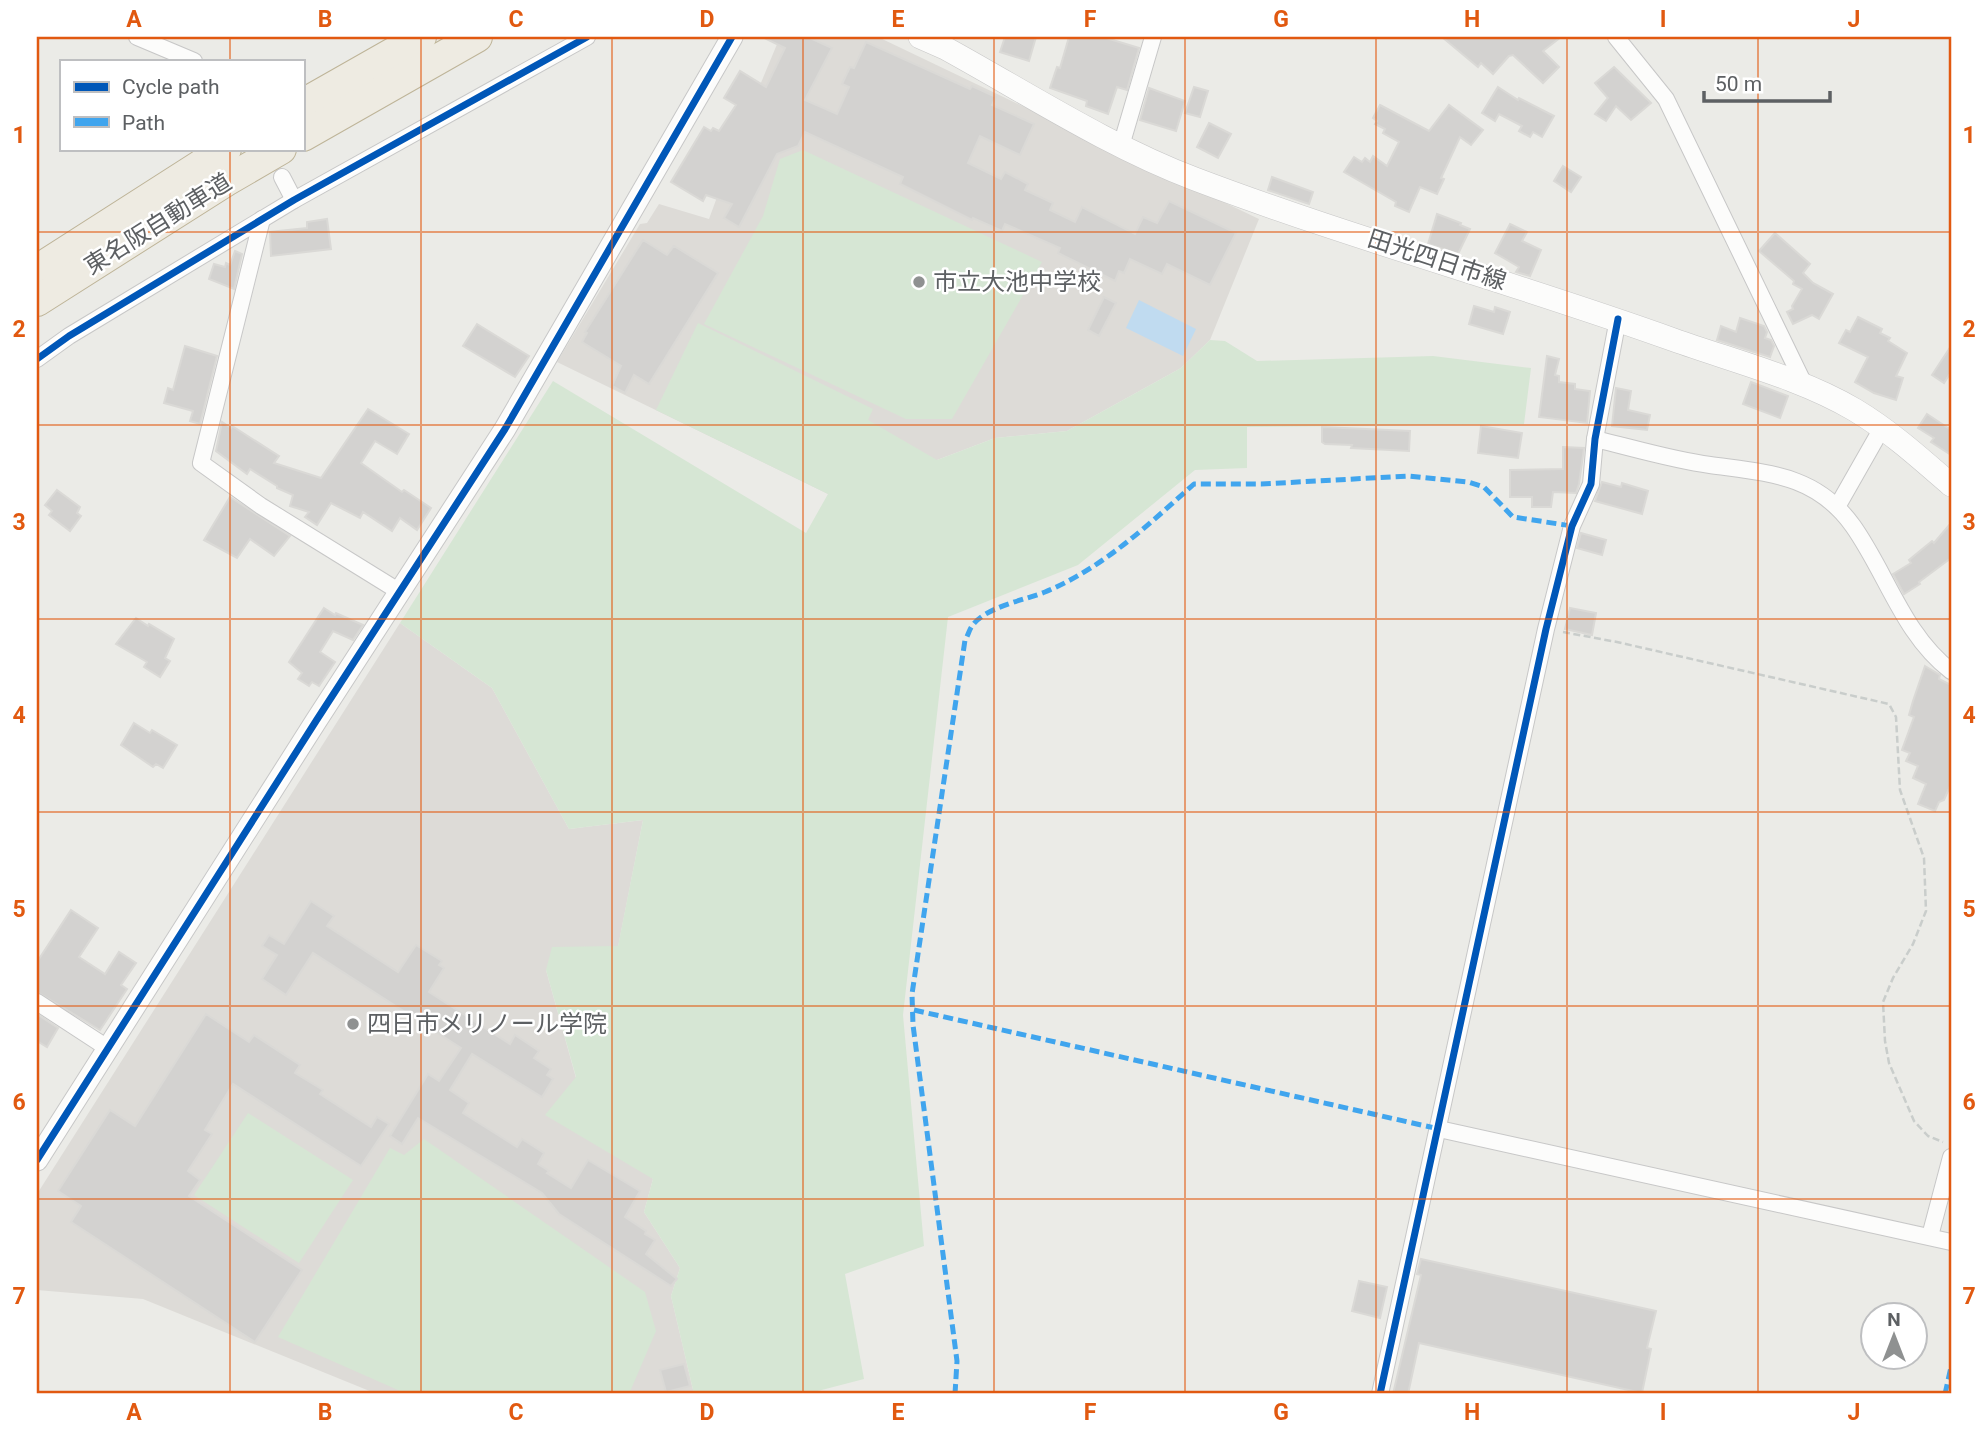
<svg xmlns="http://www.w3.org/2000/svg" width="1988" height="1431" viewBox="0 0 1988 1431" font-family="Roboto,'Noto Sans JP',sans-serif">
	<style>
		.education { fill: #dddbd7 }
		.green { fill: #d6e6d4 }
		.water { fill: #c0dbf0 }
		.building { fill: #d3d2d0; stroke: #dad9d6; stroke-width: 2 }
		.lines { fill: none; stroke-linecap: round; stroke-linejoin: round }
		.minor-casing { stroke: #c7c7c7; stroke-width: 18 }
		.tertiary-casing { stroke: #c7c7c7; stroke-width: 23 }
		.secondary-casing { stroke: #c7c7c7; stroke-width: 24 }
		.motorway-casing { stroke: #beb498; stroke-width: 32 }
		.path { stroke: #c9cdcb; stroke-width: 2.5; stroke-dasharray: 7 3.5; stroke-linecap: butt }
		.minor { stroke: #fcfcfb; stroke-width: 16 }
		.tertiary { stroke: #fcfcfb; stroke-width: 21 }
		.secondary { stroke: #fcfcfb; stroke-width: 23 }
		.motorway { stroke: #eeebe2; stroke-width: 30 }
		.quiet { stroke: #40a5ee; stroke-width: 5; stroke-dasharray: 10 5; stroke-linecap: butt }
		.cycleway-casing { stroke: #fff; stroke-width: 11 }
		.cycleway { stroke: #0057b8; stroke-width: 7 }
		.grid { fill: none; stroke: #e15910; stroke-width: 2; stroke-opacity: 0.55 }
		.poi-dot { fill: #8f9191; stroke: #fff; stroke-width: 2.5 }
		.labels { text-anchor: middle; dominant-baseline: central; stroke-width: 5; stroke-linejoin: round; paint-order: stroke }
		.street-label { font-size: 24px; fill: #5d6063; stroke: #fff }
		.poi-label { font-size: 24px; fill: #5d6063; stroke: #fff; text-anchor: start }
		.neatline { fill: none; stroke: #e15910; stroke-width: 2.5 }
		.grid-label { font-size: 23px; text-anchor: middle; font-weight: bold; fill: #e15910 }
	</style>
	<rect width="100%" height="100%" fill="#ebebe7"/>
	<g class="education">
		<polygon points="780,37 878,37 1259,219 1210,340 1181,368 1067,431 995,438 937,460 828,494 557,362 640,224 647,223 659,204 709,219 745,121"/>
		<polygon points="400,623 492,688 569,829 643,820 618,947 546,970 576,1078 653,1179 644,1212 680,1268 671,1296 694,1394 377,1394 143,1299 37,1290 37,1194"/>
	</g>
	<g class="green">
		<polygon points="803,150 1042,262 952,419 906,419 704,324 763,216 780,159"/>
		<polygon points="698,323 873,409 868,420 937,460 995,438 1067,431 1181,368 1210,340 1225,341 1257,361 1433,356 1531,368 1524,424 1247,427 1247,468 1195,470 1078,565 948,617 903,1015 924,1246 845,1274 864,1379 814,1392 815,1394 694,1394 671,1296 680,1268 644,1212 653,1179 545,1115 576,1077 546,970 552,947 618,946 643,820 569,829 492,688 400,623 553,381 806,533 828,494 656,410"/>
		<polygon points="248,1113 353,1180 299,1263 194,1195"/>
		<polygon points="424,1139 645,1292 656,1331 629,1394 407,1394 278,1337 390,1148 404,1155"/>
	</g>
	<polygon class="water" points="1139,300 1196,329 1183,356 1126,328"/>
	<g class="building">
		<polygon points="762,37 808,37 832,48 805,100 837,114 849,87 842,84 850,67 854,68 866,42 970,89 972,86 996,97 992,105 1034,124 1020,155 980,136 968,163 1001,179 1005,172 1028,184 1025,190 1053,203 1050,210 1075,222 1082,207 1135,234 1143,217 1157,223 1169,201 1236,233 1210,285 1167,264 1162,274 1130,259 1124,273 1119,271 1115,281 1058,253 1060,248 1005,224 1002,231 973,218 972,220 900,184 903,177 805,132 798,146 777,154 739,227 724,218 732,204 706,195 703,201 671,182 704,127 711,131 713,128 719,131 736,105 724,98 740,71 766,87 785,48"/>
		<polygon points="1005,37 1036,37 1029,61 1000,52"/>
		<polygon points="1069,37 1103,37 1139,48 1127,90 1117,87 1108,114 1086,106 1087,101 1050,88 1057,67 1060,68"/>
		<polygon points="1442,37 1561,37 1543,51 1559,67 1543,83 1513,55 1509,56 1493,74 1481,63 1478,67"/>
		<polygon points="1614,67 1651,103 1631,120 1616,106 1606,121 1595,114 1608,98 1595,83"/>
		<polygon points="1194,87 1208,91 1200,117 1185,113"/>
		<polygon points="1498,87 1518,100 1519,98 1554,116 1542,137 1533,132 1530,137 1519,131 1522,126 1499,114 1495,121 1482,113"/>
		<polygon points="1149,88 1185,101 1176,131 1140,120"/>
		<polygon points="1380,105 1429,131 1449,105 1483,130 1471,145 1460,137 1441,178 1444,179 1437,194 1420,187 1409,212 1395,206 1396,202 1344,172 1354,157 1362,162 1365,158 1370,162 1373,156 1387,166 1399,142 1383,133 1385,129 1375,124 1377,121 1373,118"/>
		<polygon points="1209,123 1231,134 1218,158 1197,147"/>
		<polygon points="1563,166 1581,177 1571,192 1554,181"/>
		<polygon points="1272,177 1313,192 1309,204 1268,190"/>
		<polygon points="1437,214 1461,223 1460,225 1470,229 1458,254 1428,244"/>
		<polygon points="327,219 331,249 271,256 270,232 307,228 307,222"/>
		<polygon points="1510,224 1527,232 1522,241 1541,250 1530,276 1516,272 1519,267 1495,253"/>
		<polygon points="1775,233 1810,264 1803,273 1813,283 1833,294 1819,319 1812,315 1793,324 1787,312 1793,309 1792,306 1802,289 1793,284 1794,281 1759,251"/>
		<polygon points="643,240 667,255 674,246 718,273 649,384 634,375 625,393 612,386 621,366 582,342 587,333 585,332"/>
		<polygon points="235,251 242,254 234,289 209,279 214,264 225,267 226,263 230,265"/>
		<polygon points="1104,297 1116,303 1099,336 1088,330"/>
		<polygon points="1474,306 1494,312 1495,307 1510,312 1503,334 1469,324"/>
		<polygon points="1858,317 1882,329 1880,333 1890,338 1888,341 1907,353 1896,376 1903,378 1896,400 1874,393 1855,382 1868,357 1839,343 1846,330 1850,332"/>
		<polygon points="1740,318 1764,326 1767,332 1765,338 1771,340 1774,346 1770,357 1717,340 1721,326 1736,332"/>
		<polygon points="477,324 529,356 515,377 463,346"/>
		<polygon points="185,346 217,356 200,424 190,421 193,411 164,403 168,388 173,390"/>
		<polygon points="1951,346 1951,372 1944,383 1932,375"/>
		<polygon points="1547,356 1559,359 1555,375 1559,376 1559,382 1575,384 1575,389 1590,391 1587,423 1539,417"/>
		<polygon points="1751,382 1788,396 1780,418 1743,404"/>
		<polygon points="1616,388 1631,391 1628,410 1650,415 1647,430 1612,426"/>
		<polygon points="368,409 409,434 397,454 375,441 361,463 402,492 404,490 431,508 417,530 400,518 392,531 363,512 360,518 331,503 317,525 305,517 309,512 290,506 293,495 277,488 277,486 250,469 247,474 216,451 222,422 231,428 232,426 279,456 274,463 321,478"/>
		<polygon points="1927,414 1951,430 1951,455 1931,442 1934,438 1918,428"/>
		<polygon points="1481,426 1522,433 1518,458 1478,453"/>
		<polygon points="1322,427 1410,431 1409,451 1351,448 1352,445 1325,444 1322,442"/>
		<polygon points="1563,447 1584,448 1579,484 1576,493 1553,492 1551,507 1532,507 1532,497 1510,497 1510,470 1563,469"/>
		<polygon points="1602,482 1621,487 1622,483 1648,491 1642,514 1595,501"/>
		<polygon points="57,490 80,507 77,513 81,516 70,531 49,515 52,511 45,505"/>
		<polygon points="230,497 290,536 274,556 250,539 237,558 204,540"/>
		<polygon points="1951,523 1951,558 1919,582 1920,584 1904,594 1893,574 1911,563 1909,560 1932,541 1934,543"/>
		<polygon points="1581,533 1606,540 1602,555 1577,548"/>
		<polygon points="324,608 335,615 336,613 363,625 353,640 333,631 320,652 335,662 319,686 312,682 309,686 298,679 302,673 289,662"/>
		<polygon points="1570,608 1596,613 1592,635 1565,629"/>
		<polygon points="136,618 148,626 149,624 174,639 165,658 170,661 160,677 144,667 147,662 116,644"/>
		<polygon points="1925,666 1940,675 1939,679 1951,685 1951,784 1944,800 1939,802 1935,811 1918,804 1926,784 1913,778 1918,766 1906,761 1910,753 1902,750 1914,717 1909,715 1913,701"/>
		<polygon points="134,723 150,733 152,730 177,745 163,768 156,764 153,767 121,745"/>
		<polygon points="311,901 334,916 327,926 398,972 416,945 442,961 439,965 444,968 429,992 510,1044 515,1035 539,1051 534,1058 551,1069 547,1075 553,1079 542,1097 472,1054 450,1090 469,1103 463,1113 517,1147 522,1139 544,1153 538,1164 549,1171 547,1173 571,1188 588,1160 640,1191 625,1217 646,1231 645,1234 655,1240 646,1254 677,1279 671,1286 559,1214 542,1193 418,1118 402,1144 390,1136 428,1074 439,1081 461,1048 313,953 286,995 262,979 277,955 262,946 269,935 284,944"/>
		<polygon points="71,910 98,928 79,957 105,974 119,952 136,963 121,985 127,989 100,1030 37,992 37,962"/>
		<polygon points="37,1014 58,1028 47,1047 37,1041"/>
		<polygon points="206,1014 249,1042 254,1035 300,1065 295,1073 323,1090 320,1094 371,1127 377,1117 389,1124 361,1166 233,1084 205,1130 212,1134 188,1171 200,1180 189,1196 302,1270 255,1342 71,1222 81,1206 58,1191 110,1110 135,1126"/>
		<polygon points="1421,1259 1656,1311 1647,1348 1651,1349 1642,1393 1419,1343 1408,1394 1393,1394 1421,1275 1417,1274"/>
		<polygon points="1359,1281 1387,1287 1380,1318 1352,1311"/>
		<polygon points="684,1364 690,1386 666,1392 660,1370"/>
	</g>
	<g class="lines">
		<g class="minor-casing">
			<g id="minor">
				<polyline points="137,37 194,61"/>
				<polyline points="1616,37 1666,99 1805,386"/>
				<polyline points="1121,146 1153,37"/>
				<polyline points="282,177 294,200"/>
				<polyline points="262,219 201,463 261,506 400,592"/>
				<polyline points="37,359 69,336 294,200 587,37"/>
				<path d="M1595,439C1633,448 1672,460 1710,465C1767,473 1816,474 1853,526C1887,574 1903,634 1951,671"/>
				<polyline points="1837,507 1882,428"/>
				<polyline points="37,1002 109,1049"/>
				<polyline points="1439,1129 1951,1242"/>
				<polyline points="1930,1236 1951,1157"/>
				<polyline points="1380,1394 1546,629 1572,526 1591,484 1595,439 1618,319"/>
			</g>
		</g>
		<g class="tertiary-casing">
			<polyline id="tertiary" points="37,1160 316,721 505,429 732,37"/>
		</g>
		<g class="secondary-casing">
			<path id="secondary" d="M920,37L945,48C1027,93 1108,146 1195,179C1353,239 1516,283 1674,340C1733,361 1801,378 1855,410C1890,431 1920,458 1951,485"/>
		</g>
		<g class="motorway-casing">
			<g id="motorway">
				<polyline points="303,104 421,37"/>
				<polyline points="303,136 477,37"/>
				<polyline points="37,270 226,149"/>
				<polyline points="37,301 226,181 281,149"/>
			</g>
		</g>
		<polyline class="path" points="1563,632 1617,642 1889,704 1896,717 1900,790 1924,858 1926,911 1913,944 1893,978 1883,1002 1885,1041 1889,1063 1914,1121 1928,1136 1943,1142"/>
		<use href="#minor" class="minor"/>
		<use href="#tertiary" class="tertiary"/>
		<use href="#secondary" class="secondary"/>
		<use href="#motorway" class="motorway"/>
		<g class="quiet">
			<polyline points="914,1010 1439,1129"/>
			<path d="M955,1394L957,1361L913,1025L912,994L965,640C968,636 969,630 972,626C985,607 1025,600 1045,592C1103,568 1148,525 1194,484H1261L1409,476L1468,482L1484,487L1513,517L1572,526"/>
			<polyline points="1945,1394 1951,1367"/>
		</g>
		<g class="cycleway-casing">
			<g id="cycleway">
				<polyline points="37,359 69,336 294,200 587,37"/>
				<polyline points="37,1160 316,721 505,429 732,37"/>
				<polyline points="1380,1394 1546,629 1572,526 1591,484 1595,439 1618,319"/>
			</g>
		</g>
		<use href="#cycleway" class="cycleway"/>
	</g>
	<path class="grid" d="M230,37V61M421,37V1394M612,37V1394M803,37V1394M994,37V1394M1185,37V1394M1376,37V1394M1567,37V1394M1758,37V1394M230,149V1394M37,232H1951M37,425H1951M37,619H1951M37,812H1951M37,1006H1951M37,1199H1951"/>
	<g class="poi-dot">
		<circle cx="919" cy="282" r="7"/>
		<circle cx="353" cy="1024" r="7"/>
	</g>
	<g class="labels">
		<g class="street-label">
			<text transform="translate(158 224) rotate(-32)">東名阪自動車道</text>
			<text transform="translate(1437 260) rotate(18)">田光四日市線</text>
		</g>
		<g class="poi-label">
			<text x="933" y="282">市立大池中学校</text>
			<text x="367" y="1024">四日市メリノール学院</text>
		</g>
	</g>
	<rect width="1988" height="1431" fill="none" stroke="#ffffff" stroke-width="77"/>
	<rect x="60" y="60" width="245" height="91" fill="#ffffff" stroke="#bebfc1" stroke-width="2"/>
	<rect x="74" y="82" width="35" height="10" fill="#0057b8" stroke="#bebfc1" stroke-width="2"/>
	<text x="122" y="94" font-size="21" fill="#5d6063">Cycle path</text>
	<rect x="74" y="117" width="35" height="10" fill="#40a5ee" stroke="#bebfc1" stroke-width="2"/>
	<text x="122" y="130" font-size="21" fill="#5d6063">Path</text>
	<g transform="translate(1894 1336)"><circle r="33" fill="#ffffff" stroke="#bebfc1" stroke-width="2"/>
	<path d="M0-5L12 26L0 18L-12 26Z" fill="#8f9191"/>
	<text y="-10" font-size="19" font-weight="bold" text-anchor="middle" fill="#5d6063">N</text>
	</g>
	<path d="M1704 91v10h126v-10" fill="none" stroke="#5d6063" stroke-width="3.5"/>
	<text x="1715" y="91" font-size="21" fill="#5d6063" stroke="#ffffff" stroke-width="5" paint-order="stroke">50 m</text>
	<rect x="38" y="38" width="1912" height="1354" class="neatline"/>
	<g class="grid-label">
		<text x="134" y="27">A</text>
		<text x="325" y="27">B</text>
		<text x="516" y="27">C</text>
		<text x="707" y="27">D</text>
		<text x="898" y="27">E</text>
		<text x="1090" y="27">F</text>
		<text x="1281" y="27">G</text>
		<text x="1472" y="27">H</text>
		<text x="1663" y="27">I</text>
		<text x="1854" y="27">J</text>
		<text x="19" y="143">1</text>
		<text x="1969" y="143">1</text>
		<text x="19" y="337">2</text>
		<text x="1969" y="337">2</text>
		<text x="19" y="530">3</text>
		<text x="1969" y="530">3</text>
		<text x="19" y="723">4</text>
		<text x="1969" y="723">4</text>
		<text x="19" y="917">5</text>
		<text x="1969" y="917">5</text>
		<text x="19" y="1110">6</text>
		<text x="1969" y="1110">6</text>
		<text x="19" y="1304">7</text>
		<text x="1969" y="1304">7</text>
		<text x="134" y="1420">A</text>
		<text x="325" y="1420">B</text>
		<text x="516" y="1420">C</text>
		<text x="707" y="1420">D</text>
		<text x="898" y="1420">E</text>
		<text x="1090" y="1420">F</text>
		<text x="1281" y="1420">G</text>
		<text x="1472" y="1420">H</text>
		<text x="1663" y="1420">I</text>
		<text x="1854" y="1420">J</text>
	</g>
</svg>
